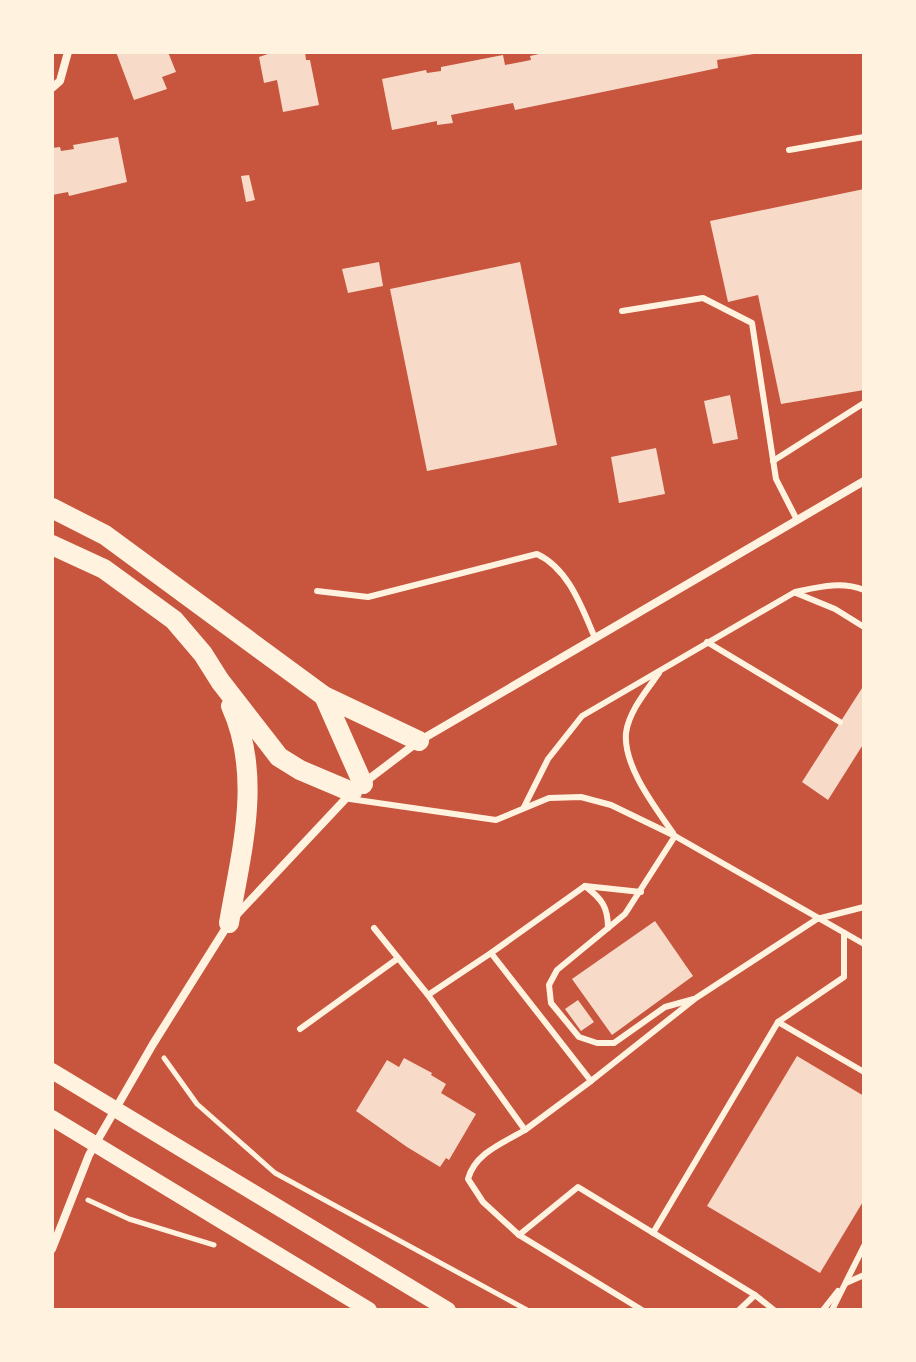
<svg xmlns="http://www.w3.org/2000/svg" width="916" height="1362" viewBox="0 0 916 1362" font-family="Barlow,sans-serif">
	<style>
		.building { fill: #f7dbc8 }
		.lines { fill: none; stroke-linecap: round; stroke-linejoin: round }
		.path { stroke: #fff3e0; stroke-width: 5 }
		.service { stroke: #fff3e0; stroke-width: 6 }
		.minor { stroke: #fff3e0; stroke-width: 8 }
		.secondary { stroke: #fff3e0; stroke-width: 16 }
		.primary { stroke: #fff3e0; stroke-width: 20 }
	</style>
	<rect width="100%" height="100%" fill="#c8553d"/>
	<g class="building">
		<polygon points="116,52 168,52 176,72 162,77 167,89 134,100"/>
		<polygon points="274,52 305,52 306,60 310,60 319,105 283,112 277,80 264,83 259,57"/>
		<polygon points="548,52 760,52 760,53 717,60 718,68 661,80 515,110 513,103 451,115 453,123 437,125 437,121 392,130 382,79 426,70 427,73 441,71 441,67 503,55 505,65 531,60 530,56"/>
		<polygon points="118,137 127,182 69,196 68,192 52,195 52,148 60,147 61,151 74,149 73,145"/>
		<polygon points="249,175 255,200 246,202 241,176"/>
		<polygon points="864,189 864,357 862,357 864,390 781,404 758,295 728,302 710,221"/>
		<polygon points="379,262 383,286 348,293 342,269"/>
		<polygon points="520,262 557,445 427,471 390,289"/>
		<polygon points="730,395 738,439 713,444 704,401"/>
		<polygon points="656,448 665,494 619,503 611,457"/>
		<polygon points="864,685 864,743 828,800 802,782"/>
		<polygon points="655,921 693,976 612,1035 572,979"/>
		<polygon points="578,1000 594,1022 581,1031 565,1009"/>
		<polygon points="797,1056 864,1096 864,1200 820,1273 707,1206"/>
		<polygon points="404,1058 432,1073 431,1075 446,1084 441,1093 476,1114 449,1160 446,1158 440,1167 407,1147 356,1111 387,1060 399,1067"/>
	</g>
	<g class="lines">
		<g class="path">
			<polyline points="164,1058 197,1104 275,1173 527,1310"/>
			<polyline points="88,1200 129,1219 214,1245"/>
		</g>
		<g class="service">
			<polyline points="789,150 864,137"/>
			<polyline points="622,311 703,298 752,323 776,479 797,520"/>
			<polyline points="773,461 864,403"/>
			<path d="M317,591L368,597L537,554C569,569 582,608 595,638"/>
			<polyline points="796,593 835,609 864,627"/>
			<polyline points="707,642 840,722"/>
			<path d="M659,673C647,690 629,711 626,733C623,766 655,807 673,833"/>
			<polyline points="350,799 496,820 549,798 581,797 611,805 675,836 864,944"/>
			<path d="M524,807L548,759L582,716L795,592C819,587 841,581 864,590"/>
			<polyline points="675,836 625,914 557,970 549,985 551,1003 579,1037 597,1043 614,1043 665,1007 694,999"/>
			<path d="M585,886C602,899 608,907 608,928"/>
			<polyline points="374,928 428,995 525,1130 591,1081 696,998 817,919 864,907"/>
			<polyline points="491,953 591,1081"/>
			<polyline points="428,995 491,953 585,886 641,892"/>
			<polyline points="778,1022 844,977 844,933"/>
			<polyline points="300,1029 397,959"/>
			<polyline points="653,1233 778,1022 864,1072"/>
			<path d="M519,1235L483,1202L468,1179C475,1153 503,1143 525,1130"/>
			<polyline points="846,1283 864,1275"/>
			<polyline points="642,1310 519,1235 578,1187 755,1295 774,1310"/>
			<polyline points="739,1310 755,1295"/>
			<polyline points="823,1310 838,1291"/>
			<polyline points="832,1310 864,1246"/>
		</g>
		<g class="minor">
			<polyline points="52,88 60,81 68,52"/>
			<polyline points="365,782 419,741 864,481"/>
			<polyline points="52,1249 89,1155 153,1044 229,923 351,793"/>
		</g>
		<g class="secondary">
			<polyline points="52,1071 448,1310"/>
			<polyline points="52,1118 369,1310"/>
		</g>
		<g class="primary">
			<polyline points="52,508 105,535 324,696 419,741"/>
			<polyline points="52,545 104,569 174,620 203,654 220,681 279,757 300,770 352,792"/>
			<polyline points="324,696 363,784"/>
			<path d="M229,923C241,852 263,777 231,706"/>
		</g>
	</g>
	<rect width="916" height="1362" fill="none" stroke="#fff3e0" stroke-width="108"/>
</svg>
